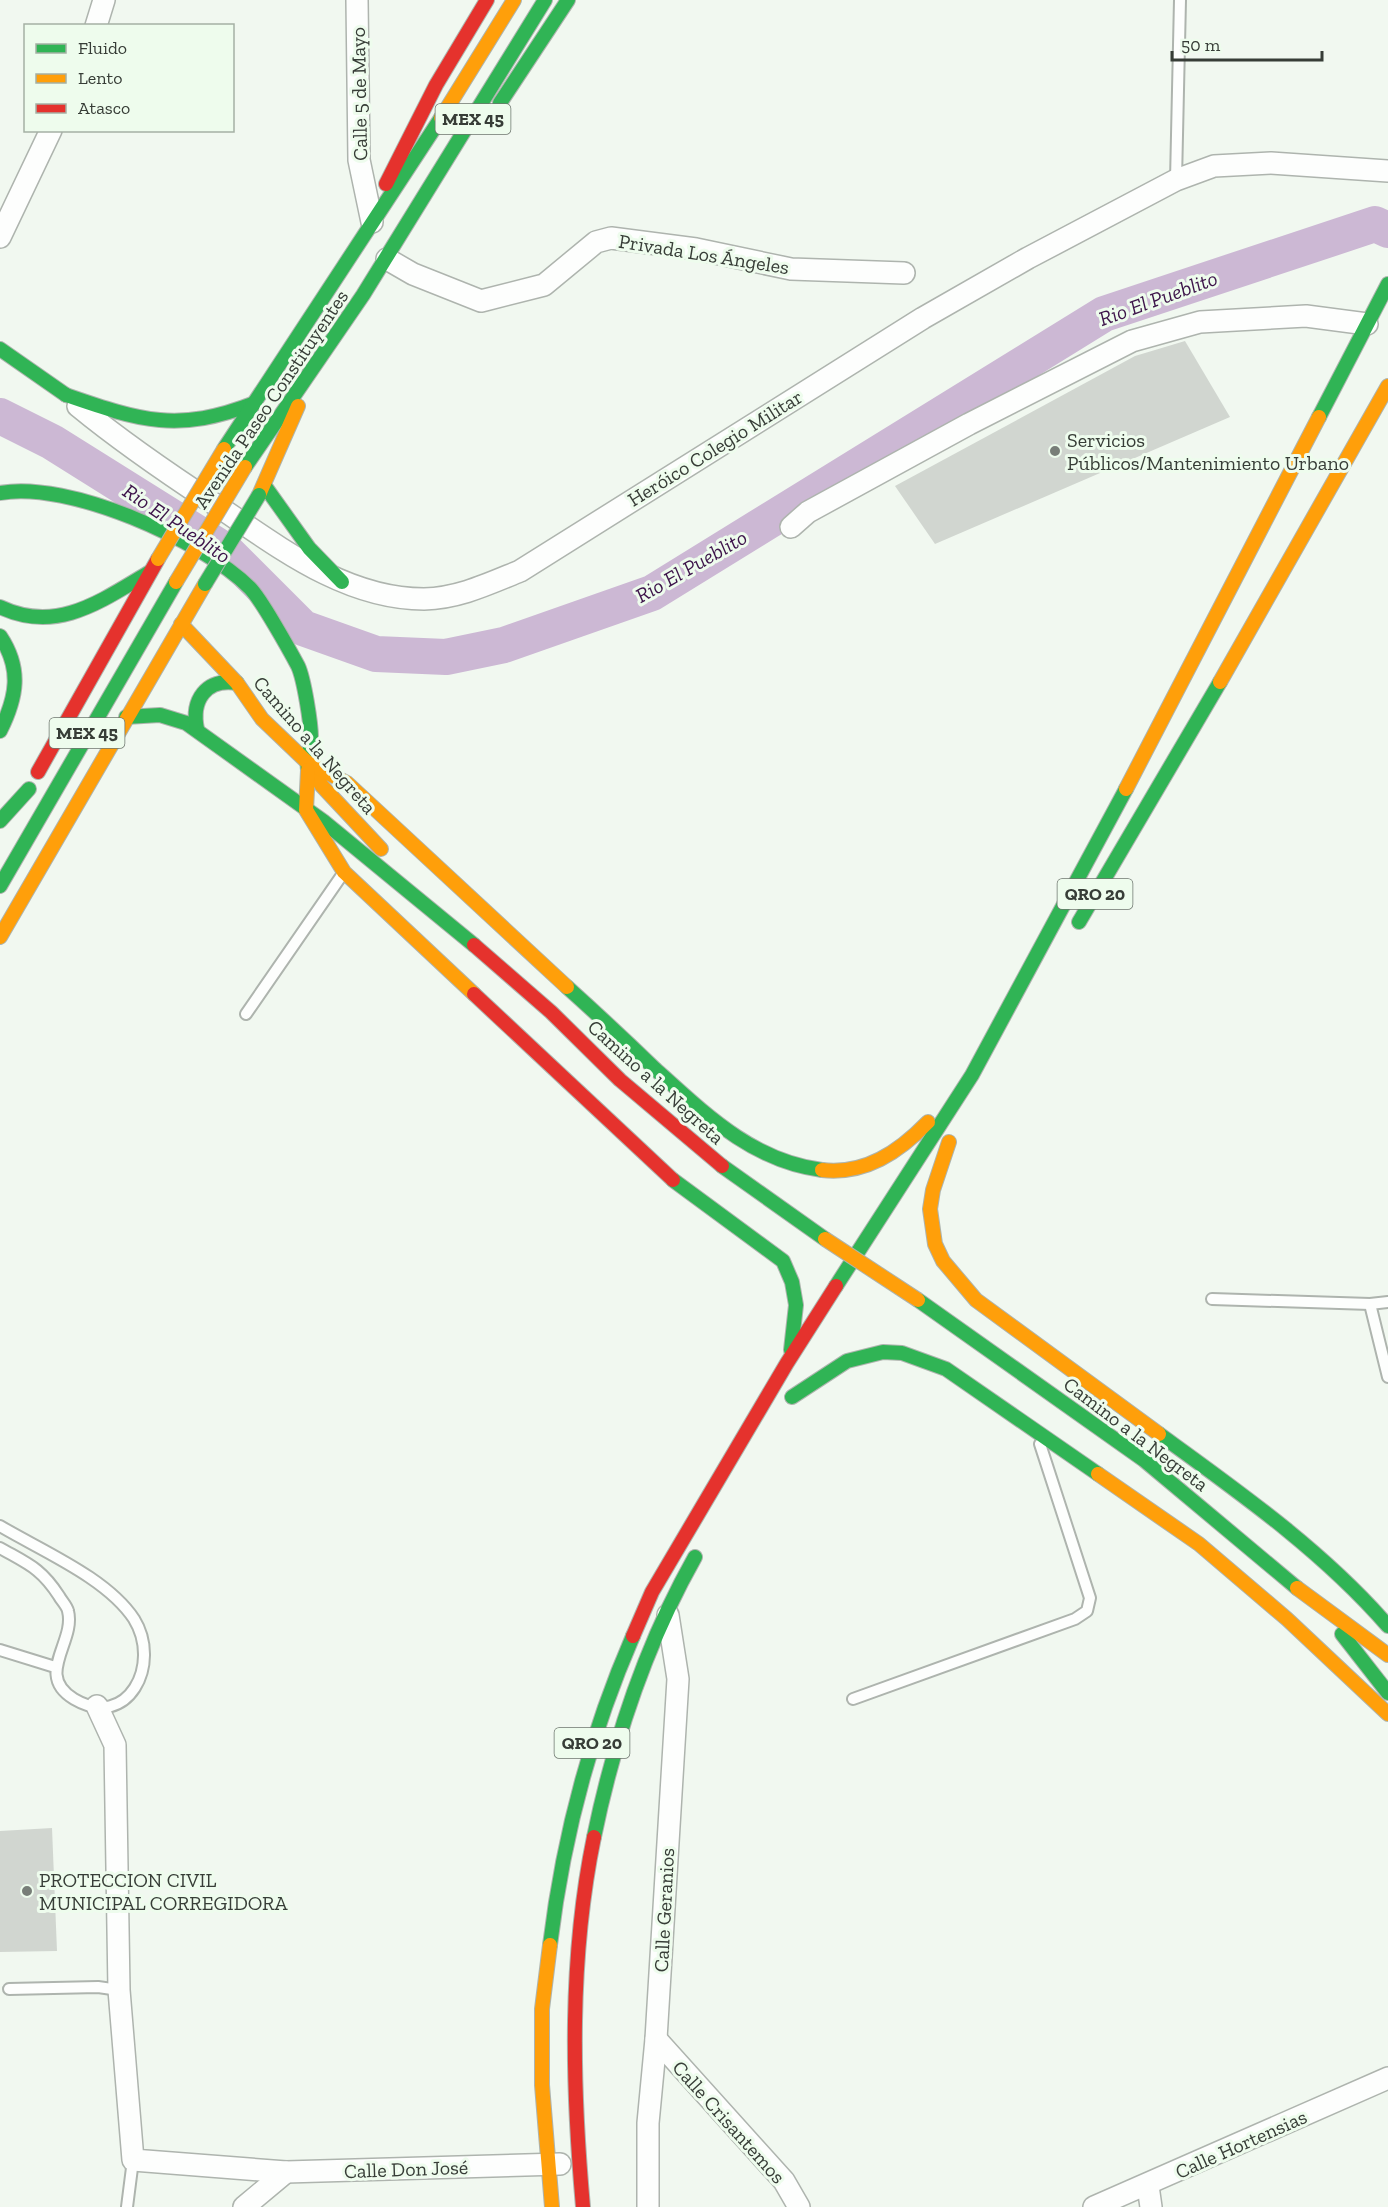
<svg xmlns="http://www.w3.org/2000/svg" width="1388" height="2207" viewBox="0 0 1388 2207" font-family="'Zilla Slab',serif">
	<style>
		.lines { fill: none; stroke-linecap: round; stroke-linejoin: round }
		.river { stroke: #ccb8d4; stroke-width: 36 }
		.building { fill: #d1d6d0 }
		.lane-casing { stroke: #aeb4ae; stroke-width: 14 }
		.street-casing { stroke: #aeb4ae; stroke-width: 24 }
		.fast-casing { stroke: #aeb4ae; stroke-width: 16 }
		.slow-casing { stroke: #aeb4ae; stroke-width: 16 }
		.jam-casing { stroke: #aeb4ae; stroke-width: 16 }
		.lane { stroke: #fdfefd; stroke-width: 10 }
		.street { stroke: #fdfefd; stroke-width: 21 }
		.fast { stroke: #30b455; stroke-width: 14 }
		.slow { stroke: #ff9f0a; stroke-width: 14 }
		.jam { stroke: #e5322d; stroke-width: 14 }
		.fast-bridge-casing { stroke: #aeb4ae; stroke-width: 16; stroke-linecap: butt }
		.slow-bridge-casing { stroke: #aeb4ae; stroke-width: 16; stroke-linecap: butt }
		.fast-bridge { stroke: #30b455; stroke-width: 14 }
		.slow-bridge { stroke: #ff9f0a; stroke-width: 14 }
		.poi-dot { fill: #787e78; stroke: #eefced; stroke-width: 2 }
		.labels { text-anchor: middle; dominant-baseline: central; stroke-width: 6; stroke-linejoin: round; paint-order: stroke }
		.shield { fill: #eefced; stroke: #6e766e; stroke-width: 1.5 }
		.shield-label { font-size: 18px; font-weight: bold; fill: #373d37 }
		.street-label { font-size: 20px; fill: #373d37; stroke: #eefced }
		.poi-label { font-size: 20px; fill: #373d37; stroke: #eefced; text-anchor: start }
		.water-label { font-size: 21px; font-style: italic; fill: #3d144a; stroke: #eefced }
	</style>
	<rect width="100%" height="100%" fill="#f1f8f0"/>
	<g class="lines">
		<polyline class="river" points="0,416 52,442 226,551 303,628 376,654 446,657 504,645 652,593 1104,314 1375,224 1388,230"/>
	</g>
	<g class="building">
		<polygon points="1185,341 1230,417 935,544 895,486 1135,356"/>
		<polygon points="52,1828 57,1951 0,1952 0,1831"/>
	</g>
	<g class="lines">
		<g class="lane-casing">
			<g id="lane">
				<polyline points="1176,180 1180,0"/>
				<polyline points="246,1014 342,875"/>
				<polyline points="1212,1299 1370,1304 1388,1302"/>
				<polyline points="1370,1304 1388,1377"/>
				<path d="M0,1526C42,1551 107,1578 134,1619C162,1664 128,1731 74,1699C34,1675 76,1642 68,1611C67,1606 61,1600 59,1596C41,1568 28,1564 0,1548"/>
				<polyline points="0,1650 55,1667"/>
				<polyline points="853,1699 1075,1619 1087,1611 1090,1598 1040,1444"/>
				<polyline points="9,1989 98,1987 119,1990"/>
				<polyline points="127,2207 133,2160"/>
			</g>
		</g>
		<g class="street-casing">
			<g id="street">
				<polyline points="357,0 359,160 372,222"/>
				<polyline points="96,26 104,0"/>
				<polyline points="0,237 51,130"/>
				<polyline points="387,259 413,274 481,301 544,285 596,242 611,238 696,249 791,269 904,273"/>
				<path d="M78,406C123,443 170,475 219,507C280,548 346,599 424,599C459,598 488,584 520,571L923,318L1028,258L1176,180L1214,166L1271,163L1388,171"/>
				<polyline points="791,527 808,512 969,424 1132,341 1200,322 1306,316 1367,324"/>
				<polyline points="97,1706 115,1745 119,1990 133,2160 286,2172 560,2164"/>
				<polyline points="656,2039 784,2181 799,2207"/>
				<polyline points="1148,2186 1151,2207"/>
				<polyline points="244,2207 286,2172"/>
				<polyline points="648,2207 648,2123 656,2039 678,1679 668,1615"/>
				<polyline points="1094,2207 1388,2078"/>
			</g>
		</g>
		<g class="fast-casing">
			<g id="fast">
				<polyline points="500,103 568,0"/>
				<polyline points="0,349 66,395"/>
				<path d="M66,395C141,421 178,433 255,403"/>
				<polyline points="1319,417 1388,284"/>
				<polyline points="224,449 441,118"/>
				<polyline points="245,467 363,295 545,0"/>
				<polyline points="264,485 309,548 342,582"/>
				<path d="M0,493C68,480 202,540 250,588C261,599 290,651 298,666C304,679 311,723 311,738C311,749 306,758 308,770"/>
				<path d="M0,607C57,634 101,601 150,572"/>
				<path d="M0,636C22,669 17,697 0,731"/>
				<polyline points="126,717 160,715 186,723 323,821 474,945"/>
				<path d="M197,729C191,700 206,678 237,683"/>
				<polyline points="0,821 29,789"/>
				<polyline points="0,886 176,582"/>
				<polyline points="1079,922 1220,682"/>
				<path d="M567,987C597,1014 626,1041 655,1069C705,1114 752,1161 822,1170"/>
				<polyline points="722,1166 825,1239"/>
				<polyline points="673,1180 783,1261 792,1282 796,1305 791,1350"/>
				<polyline points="836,1286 972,1075 1126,789"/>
				<polyline points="918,1300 1144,1460 1297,1588"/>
				<polyline points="792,1397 847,1361 883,1352 902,1353 946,1369 1098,1474"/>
				<path d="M1159,1434C1239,1492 1323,1551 1388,1626"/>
				<polyline points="1342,1634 1388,1693"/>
				<path d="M594,1837C614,1740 646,1644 695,1557"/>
				<path d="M550,1945C563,1838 590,1735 633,1636"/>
			</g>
		</g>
		<g class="slow-casing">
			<g id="slow">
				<polyline points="441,118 514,0"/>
				<polyline points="259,495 298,406"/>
				<polyline points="181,624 237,683 262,719 307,762 322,786 381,849"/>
				<polyline points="1220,682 1388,386"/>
				<polyline points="307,762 347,783 567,987"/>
				<polyline points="308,770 306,810 344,872 474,994"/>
				<polyline points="1126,789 1319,417"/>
				<polyline points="0,937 205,584"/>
				<polyline points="949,1142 933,1190 930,1209 935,1244 943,1261 976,1300 1159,1434"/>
				<path d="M822,1170C865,1175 899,1152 928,1122"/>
				<polyline points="1098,1474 1199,1544 1287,1619 1388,1714"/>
				<polyline points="1297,1588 1388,1655"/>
				<polyline points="550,1945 542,2009 542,2085 552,2207"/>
			</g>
		</g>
		<g class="jam-casing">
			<g id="jam">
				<polyline points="386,184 436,85 487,0"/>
				<polyline points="38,772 158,559"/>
				<polyline points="474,945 551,1012 620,1080 722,1166"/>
				<polyline points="474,994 673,1180"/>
				<polyline points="633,1636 652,1592 787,1363 836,1286"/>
				<path d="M583,2207C572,2084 569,1958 594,1837"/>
			</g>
		</g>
		<use href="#lane" class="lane"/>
		<use href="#street" class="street"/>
		<use href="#fast" class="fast"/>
		<use href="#slow" class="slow"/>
		<use href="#jam" class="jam"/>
		<g class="fast-bridge-casing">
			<polyline id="fast-bridge" points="205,584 259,495"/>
		</g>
		<g class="slow-bridge-casing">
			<g id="slow-bridge">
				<polyline points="158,559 224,449"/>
				<polyline points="176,582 245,467"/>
				<polyline points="825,1239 918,1300"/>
			</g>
		</g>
		<use href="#fast-bridge" class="fast-bridge"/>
		<use href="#slow-bridge" class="slow-bridge"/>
	</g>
	<g class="poi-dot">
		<circle cx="1055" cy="451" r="6"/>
		<circle cx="27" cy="1891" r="6"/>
	</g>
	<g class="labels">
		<g class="shield">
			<rect x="435.5" y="104" width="75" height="30" rx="4.5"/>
			<rect x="49.5" y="718" width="75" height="30" rx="4.5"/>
			<rect x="1057.5" y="879" width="75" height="30" rx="4.5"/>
			<rect x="554.5" y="1728" width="75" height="30" rx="4.5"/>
		</g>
		<g class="shield-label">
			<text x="473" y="119">MEX 45</text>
			<text x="87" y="733">MEX 45</text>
			<text x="1095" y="894">QRO 20</text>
			<text x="592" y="1743">QRO 20</text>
		</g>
		<g class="street-label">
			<text transform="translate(359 94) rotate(-91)">Calle 5 de Mayo</text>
			<text transform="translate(704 254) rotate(9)">Privada Los Ángeles</text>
			<text transform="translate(271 399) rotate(-56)">Avenida Paseo Constituyentes</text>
			<text transform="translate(715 448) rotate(-32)">Heróico Colegio Militar</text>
			<text transform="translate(315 745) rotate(49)">Camino a la Negreta</text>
			<text transform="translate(656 1082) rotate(42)">Camino a la Negreta</text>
			<text transform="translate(1136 1434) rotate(37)">Camino a la Negreta</text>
			<text transform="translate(664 1910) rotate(-87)">Calle Geranios</text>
			<text transform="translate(729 2122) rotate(48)">Calle Crisantemos</text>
			<text transform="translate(1241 2144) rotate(-24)">Calle Hortensias</text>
			<text transform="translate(406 2169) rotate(-2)">Calle Don José</text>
		</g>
		<g class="poi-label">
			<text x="1067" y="440">Servicios<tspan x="1067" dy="23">Públicos/Mantenimiento Urbano</tspan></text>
			<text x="39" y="1880">PROTECCION CIVIL<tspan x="39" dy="23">MUNICIPAL CORREGIDORA</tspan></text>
		</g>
		<g class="water-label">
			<text transform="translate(1158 298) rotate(-20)">Rio El Pueblito</text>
			<text transform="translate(177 523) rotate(34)">Rio El Pueblito</text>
			<text transform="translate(691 566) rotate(-30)">Rio El Pueblito</text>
		</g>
	</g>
	<rect x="24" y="24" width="210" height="108" fill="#eefced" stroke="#a5b0a4" stroke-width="1.5"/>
	<rect x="36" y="44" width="30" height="9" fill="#30b455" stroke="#a5b0a4" stroke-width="1.5"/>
	<text x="78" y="54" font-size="18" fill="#373d37">Fluido</text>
	<rect x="36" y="74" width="30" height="9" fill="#ff9f0a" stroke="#a5b0a4" stroke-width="1.5"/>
	<text x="78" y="84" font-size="18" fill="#373d37">Lento</text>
	<rect x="36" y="104" width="30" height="9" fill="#e5322d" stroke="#a5b0a4" stroke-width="1.5"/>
	<text x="78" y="114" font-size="18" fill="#373d37">Atasco</text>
	<path d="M1172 51v9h150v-9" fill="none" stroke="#373d37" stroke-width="3"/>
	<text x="1181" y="51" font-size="18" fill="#373d37" stroke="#eefced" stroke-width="4.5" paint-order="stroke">50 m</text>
</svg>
